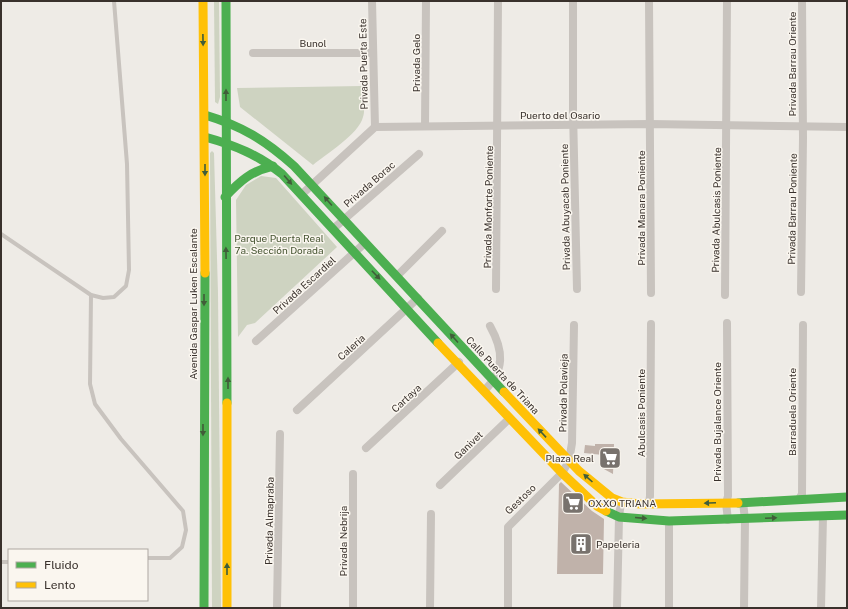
<svg xmlns="http://www.w3.org/2000/svg" width="848" height="609" viewBox="0 0 848 609" font-family="'Public Sans',sans-serif">
	<style>
		.green { fill: #ced3c1 }
		.building { fill: #c0b2aa }
		.lines { fill: none; stroke-linecap: round; stroke-linejoin: round }
		.lane { stroke: #c8c3be; stroke-width: 4 }
		.street { stroke: #c8c3be; stroke-width: 8 }
		.fast { stroke: #4caf50; stroke-width: 9 }
		.slow { stroke: #ffc107; stroke-width: 9 }
		.oneway { fill: #405d39 }
		.labels { text-anchor: middle; dominant-baseline: central; stroke-width: 3; stroke-linejoin: round; paint-order: stroke }
		.street-label { font-size: 10px; fill: #39312c; stroke: #faf6ef }
		.park-label { font-size: 10px; fill: #465532; stroke: #faf6ef }
		.poi-label { font-size: 10px; fill: #39312c; stroke: #faf6ef; text-anchor: start }
	</style>
	<rect width="100%" height="100%" fill="#eeebe6"/>
	<g class="green">
		<polygon points="214,1 219,1 220,97 218,104 215,102"/>
		<path d="M362,86C362,95 366,109 363,117C359,134 326,154 313,165L240,107L237,88Z"/>
		<polygon points="212,151 214,153 218,293 221,608 212,608 210,153"/>
		<polygon points="261,176 276,178 337,247 255,323 247,325 238,337 236,200 246,185"/>
	</g>
	<g class="building">
		<polygon points="595,444 614,444 613,474 602,468 603,455 584,453 585,445 595,446"/>
		<polygon points="561,482 592,511 604,519 603,574 557,574 559,484"/>
	</g>
	<g class="lines">
		<g class="lane">
			<polyline points="1,234 91,295 103,298 114,297 126,286 129,270 127,164 114,1"/>
			<polyline points="91,295 90,384 95,404 121,439 183,511 186,530 182,547 170,558 147,558"/>
			<polyline points="1,562 9,562"/>
		</g>
		<g class="street">
			<polyline points="372,1 375,127"/>
			<polyline points="573,1 573,111 577,289"/>
			<polyline points="649,1 651,293"/>
			<polyline points="253,53 373,53"/>
			<polyline points="425,126 426,1"/>
			<polyline points="301,195 375,127 650,124 847,127"/>
			<polyline points="333,229 419,154"/>
			<polyline points="397,276 442,231"/>
			<polyline points="496,289 498,1"/>
			<polyline points="801,292 803,138 802,1"/>
			<polyline points="725,295 727,1"/>
			<polyline points="727,323 728,496 726,503 728,520"/>
			<polyline points="256,341 365,243"/>
			<path d="M484,391C505,370 504,351 490,326"/>
			<polyline points="297,410 418,298"/>
			<polyline points="366,448 459,362"/>
			<polyline points="353,474 353,608"/>
			<polyline points="440,485 509,419"/>
			<polyline points="799,499 802,494 803,325"/>
			<polyline points="743,502 745,520 744,608"/>
			<polyline points="649,503 650,496 651,324"/>
			<polyline points="277,608 280,434"/>
			<polyline points="430,608 431,514"/>
			<polyline points="508,608 508,527 562,473 569,461 572,443 574,325"/>
			<polyline points="617,608 619,517 621,502"/>
			<polyline points="669,608 669,521"/>
			<polyline points="821,608 823,516"/>
		</g>
		<g class="fast">
			<polyline points="226,1 227,403"/>
			<path d="M205,115C242,126 265,140 294,166L504,392"/>
			<path d="M205,137C234,145 259,155 282,174L438,343"/>
			<path d="M225,197C240,181 251,171 273,166"/>
			<polyline points="738,503 847,497"/>
			<polyline points="606,511 619,517 669,521 847,515"/>
			<polyline points="204,608 205,273"/>
		</g>
		<g class="slow">
			<polyline points="203,1 205,273"/>
			<polyline points="438,343 562,473 597,506 606,511"/>
			<polyline points="504,392 579,471 612,498 622,502 640,504 738,503"/>
			<polyline points="227,403 227,608"/>
		</g>
	</g>
	<defs><path id="oneway-solid" d="M-6-.8H1V-3.2L6.5 0L1 3.2V.8H-6Z"/></defs>
	<g class="oneway">
		<use href="#oneway-solid" transform="translate(203 40) rotate(89)"/>
		<use href="#oneway-solid" transform="translate(226 95) rotate(-90)"/>
		<use href="#oneway-solid" transform="translate(205 170) rotate(90)"/>
		<use href="#oneway-solid" transform="translate(288 180) rotate(49)"/>
		<use href="#oneway-solid" transform="translate(328 201) rotate(-131)"/>
		<use href="#oneway-solid" transform="translate(226 253) rotate(-91)"/>
		<use href="#oneway-solid" transform="translate(376 275) rotate(46)"/>
		<use href="#oneway-solid" transform="translate(204 300) rotate(90)"/>
		<use href="#oneway-solid" transform="translate(454 338) rotate(-132)"/>
		<use href="#oneway-solid" transform="translate(228 383) rotate(-90)"/>
		<use href="#oneway-solid" transform="translate(203 430) rotate(90)"/>
		<use href="#oneway-solid" transform="translate(542 433) rotate(-133)"/>
		<use href="#oneway-solid" transform="translate(588 478) rotate(-138)"/>
		<use href="#oneway-solid" transform="translate(710 503) rotate(177)"/>
		<use href="#oneway-solid" transform="translate(641 518) rotate(5)"/>
		<use href="#oneway-solid" transform="translate(771 518) rotate(-3)"/>
		<use href="#oneway-solid" transform="translate(227 569) rotate(-90)"/>
	</g>
	<defs>
		<g id="supermarket-square" transform="scale(1.15)"><rect x="-9" y="-9" width="18" height="18" rx="4" fill="#78726d" stroke="#faf6ef"/><path d="M-6-5.5h2.5l.6 2H6L4.5 2H-2.5L-4.4-4H-6ZM-1.5 3.2a1.3 1.3 0 1 0 .1 0ZM3 3.2a1.3 1.3 0 1 0 .1 0Z" fill="#fff"/></g>
		<g id="building-square" transform="scale(1.15)"><rect x="-9" y="-9" width="18" height="18" rx="4" fill="#78726d" stroke="#faf6ef"/><path d="M-4-6H4V6H1V3H-1V6H-4ZM-2.5-4.3h1.7v1.8h-1.7ZM.8-4.3h1.7v1.8H.8ZM-2.5-1h1.7V.8h-1.7ZM.8-1h1.7V.8H.8Z" fill="#fff"/></g>
	</defs>
	<g fill-rule="evenodd">
		<use href="#supermarket-square" x="610" y="458"/>
		<use href="#supermarket-square" x="573" y="503"/>
		<use href="#building-square" x="581" y="544"/>
	</g>
	<g class="labels">
		<g class="street-label">
			<text x="313" y="43">Bunol</text>
			<text transform="translate(416 63) rotate(-90)">Privada Gelo</text>
			<text transform="translate(363 64) rotate(-91)">Privada Puerta Este</text>
			<text transform="translate(792 64) rotate(-90)">Privada Barrau Oriente</text>
			<text x="560" y="115">Puerto del Osario</text>
			<text transform="translate(369 184) rotate(-41)">Privada Borac</text>
			<text transform="translate(488 207) rotate(-89)">Privada Monforte Poniente</text>
			<text transform="translate(565 207) rotate(-91)">Privada Abuyacab Poniente</text>
			<text transform="translate(641 208) rotate(-90)">Privada Manara Poniente</text>
			<text transform="translate(792 209) rotate(-89)">Privada Barrau Poniente</text>
			<text transform="translate(716 210) rotate(-89)">Privada Abulcasis Poniente</text>
			<text transform="translate(304 285) rotate(-42)">Privada Escardiel</text>
			<text transform="translate(193 304) rotate(-90)">Avenida Gaspar Luken Escalante</text>
			<text transform="translate(351 347) rotate(-42)">Caleria</text>
			<text transform="translate(503 375) rotate(47)">Calle Puerta de Triana</text>
			<text transform="translate(563 393) rotate(-89)">Privada Polavieja</text>
			<text transform="translate(406 398) rotate(-43)">Cartaya</text>
			<text transform="translate(792 412) rotate(-90)">Barraduela Oriente</text>
			<text transform="translate(641 413) rotate(-90)">Abulcasis Poniente</text>
			<text transform="translate(717 422) rotate(-90)">Privada Bujalance Oriente</text>
			<text transform="translate(468 445) rotate(-44)">Ganivet</text>
			<text transform="translate(520 499) rotate(-44)">Gestoso</text>
			<text transform="translate(269 521) rotate(-89)">Privada Almapraba</text>
			<text transform="translate(343 541) rotate(-90)">Privada Nebrija</text>
		</g>
		<g class="park-label">
			<text x="279" y="238">Parque Puerta Real<tspan x="279" dy="12">7a. Sección Dorada</tspan></text>
		</g>
		<g class="poi-label">
			<text x="594" y="458" text-anchor="end">Plaza Real</text>
			<text x="588" y="503">OXXO TRIANA</text>
			<text x="596" y="544">Papeleria</text>
		</g>
	</g>
	<rect width="848" height="609" fill="none" stroke="#39312c" stroke-width="4"/>
	<rect x="8" y="549" width="140" height="52" fill="#faf6ef" stroke="#ada7a1"/>
	<rect x="16" y="562" width="20" height="6" fill="#4caf50" stroke="#ada7a1"/>
	<text x="44" y="569" font-size="12" fill="#39312c">Fluido</text>
	<rect x="16" y="582" width="20" height="6" fill="#ffc107" stroke="#ada7a1"/>
	<text x="44" y="589" font-size="12" fill="#39312c">Lento</text>
</svg>
